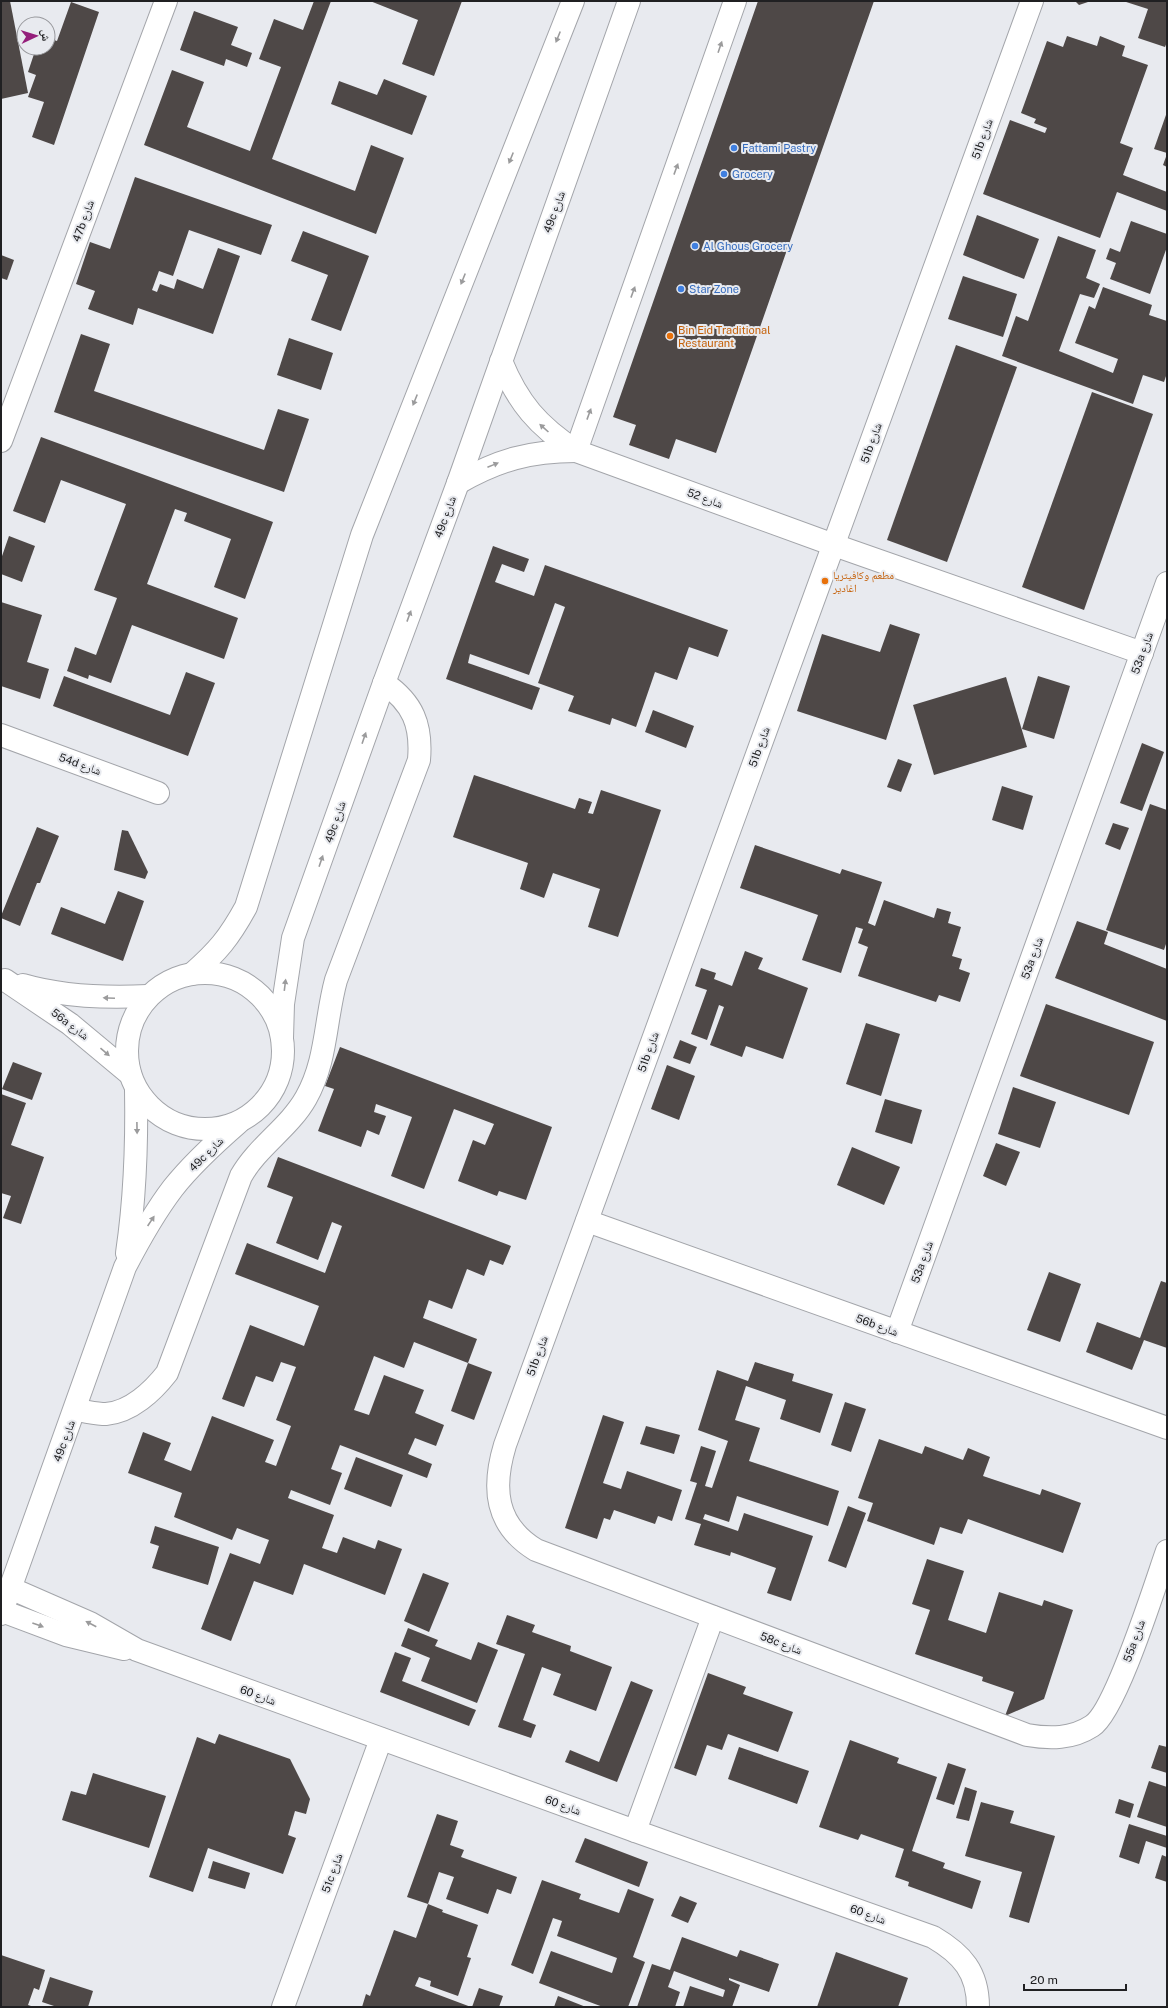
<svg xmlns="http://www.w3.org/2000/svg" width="1168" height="2008" viewBox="0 0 1168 2008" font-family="'Public Sans','Noto Naskh Arabic',sans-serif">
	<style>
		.building { fill: #4e4847 }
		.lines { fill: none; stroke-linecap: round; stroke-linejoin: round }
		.minor-casing { stroke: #a3a5aa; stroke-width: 24 }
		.minor { stroke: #fff; stroke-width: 22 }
		.oneway { fill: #9b9b9c }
		.shop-dot { fill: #3f7fe0; stroke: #e8eaef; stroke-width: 1.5 }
		.food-dot { fill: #e8710a; stroke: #e8eaef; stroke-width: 1.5 }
		.labels { text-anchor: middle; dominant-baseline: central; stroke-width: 4; stroke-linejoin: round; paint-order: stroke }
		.street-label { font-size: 11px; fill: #202022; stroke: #e8eaef }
		.shop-label { font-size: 11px; fill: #366cbe; stroke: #e8eaef; text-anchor: start }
		.food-label { font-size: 11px; fill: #c56008; stroke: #e8eaef; text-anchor: start }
	</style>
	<rect width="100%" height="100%" fill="#e8eaef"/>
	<g class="building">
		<polygon points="1,1 10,1 28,93 1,99"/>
		<polygon points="314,1 331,1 272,159 355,191 371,145 404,158 376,234 144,145 172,70 204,82 187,127 250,151 281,67 259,59 274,19 303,30"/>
		<polygon points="370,1 462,1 434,76 402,64 418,20"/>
		<polygon points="758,1 874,1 716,453 676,439 669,459 629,445 636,425 613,417"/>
		<polygon points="1075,1 1091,1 1079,5"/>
		<polygon points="1123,1 1167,1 1167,42 1165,47 1138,38 1148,9"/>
		<polygon points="71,2 99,12 54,145 32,137 44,102 28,97 36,75 28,72 36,48 48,48 48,38 57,41"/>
		<polygon points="194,11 238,27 231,45 252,53 247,67 226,59 224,66 180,50"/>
		<polygon points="1067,36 1097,46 1100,36 1125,46 1122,56 1148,65 1120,143 1133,148 1123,175 1167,192 1167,211 1117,192 1100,238 983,194 1010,120 1045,133 1047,128 1034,123 1036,119 1021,113 1047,41 1063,47"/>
		<polygon points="384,79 427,96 412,135 331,104 339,81 377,95"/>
		<polygon points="1167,112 1167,153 1154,149"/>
		<polygon points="1167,154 1167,167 1163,165"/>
		<polygon points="135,177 272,225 261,255 189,230 173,276 159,271 152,290 157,292 160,284 174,289 177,279 203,289 218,248 240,256 213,334 138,308 133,325 88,309 95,291 76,284 90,242 110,249"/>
		<polygon points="977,215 1039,239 1024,279 963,255"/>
		<polygon points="1131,221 1167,234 1167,247 1150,294 1110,279 1116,263 1106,259 1110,248 1120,252"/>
		<polygon points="303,231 369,256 341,331 311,320 328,275 291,261"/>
		<polygon points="1058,236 1096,250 1086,278 1100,284 1094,298 1080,294 1059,351 1113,373 1118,359 1075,343 1089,306 1095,309 1103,287 1152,305 1149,315 1167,321 1167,373 1164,382 1143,375 1133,404 1002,356 1016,316 1028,321"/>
		<polygon points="1,255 14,260 7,280 1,278"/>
		<polygon points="963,276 1017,294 1003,337 948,319"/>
		<polygon points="81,334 110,344 94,391 264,450 278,409 309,419 284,492 54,412"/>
		<polygon points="289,338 333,353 321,390 277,375"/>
		<polygon points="956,345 1017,367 947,562 887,540"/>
		<polygon points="1092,392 1153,414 1084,610 1022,587"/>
		<polygon points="41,437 273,522 245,599 214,587 231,539 184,521 187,513 175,509 147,584 238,618 224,659 132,625 111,683 89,675 88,679 67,671 75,647 96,655 117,598 94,590 126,504 61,480 45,523 13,511"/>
		<polygon points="9,536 35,546 22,582 1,574 1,559"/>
		<polygon points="493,546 529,559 524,572 502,564 495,582 534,596 545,565 728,630 718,657 689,647 677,680 655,672 636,727 612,718 610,725 568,711 574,696 538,683 565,607 555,603 529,675 470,654 468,663 540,688 532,710 446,679"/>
		<polygon points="1,602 42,615 27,662 49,669 40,699 1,686"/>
		<polygon points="890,624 920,634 886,740 797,711 822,634 880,652"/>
		<polygon points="186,672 215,683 188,756 53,706 64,676 170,715"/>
		<polygon points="1038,676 1070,686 1054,739 1022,729"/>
		<polygon points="1006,677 1027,747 934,775 913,705"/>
		<polygon points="653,710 694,726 686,748 645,732"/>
		<polygon points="1142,743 1164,752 1142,811 1120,803"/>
		<polygon points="898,759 912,764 901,792 887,787"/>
		<polygon points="474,775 575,809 579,798 592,802 588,813 593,814 601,790 661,810 618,937 588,927 600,889 553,873 544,898 520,889 528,863 453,837"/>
		<polygon points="1002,786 1033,796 1023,830 992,820"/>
		<polygon points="1150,804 1167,810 1167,941 1164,950 1106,930"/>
		<polygon points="1113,823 1129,828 1120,850 1105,844"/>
		<polygon points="37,827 59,836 40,883 37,883 20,926 1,918 1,916"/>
		<polygon points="122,830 128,831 148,872 145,879 114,870"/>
		<polygon points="755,845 840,874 842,869 882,882 868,923 875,926 884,900 934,918 937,908 951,912 948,923 961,927 952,956 962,959 959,969 970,973 960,1002 939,995 936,1002 858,976 868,947 858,943 863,929 856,927 841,973 802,960 818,915 740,888"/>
		<polygon points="118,891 144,901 123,961 51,934 61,907 105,924"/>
		<polygon points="1077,921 1108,932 1104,944 1167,969 1167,1021 1055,978"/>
		<polygon points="745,951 763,958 758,969 808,988 783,1059 746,1046 742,1057 710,1045 724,1007 719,1005 707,1040 691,1034 707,990 695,986 701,968 716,973 714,979 732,986"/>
		<polygon points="1046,1004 1154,1042 1129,1115 1020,1076"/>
		<polygon points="866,1023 900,1034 881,1096 846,1084"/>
		<polygon points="680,1040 697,1047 690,1064 673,1058"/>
		<polygon points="340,1047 552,1127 526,1200 499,1191 497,1196 458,1181 473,1140 485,1145 494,1124 454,1109 424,1189 391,1176 412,1117 376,1104 374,1112 386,1116 379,1135 367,1130 361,1147 318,1131 334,1089 325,1086"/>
		<polygon points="13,1062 42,1073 32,1100 2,1089"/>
		<polygon points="667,1065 695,1076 679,1120 651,1109"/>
		<polygon points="1013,1087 1056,1102 1040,1148 998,1134"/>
		<polygon points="1,1094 26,1103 11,1145 44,1157 21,1224 3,1218 11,1196 1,1193"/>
		<polygon points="885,1099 922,1110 912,1144 875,1132"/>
		<polygon points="996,1143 1020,1152 1006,1186 983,1176"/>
		<polygon points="852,1147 900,1167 884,1205 837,1185"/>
		<polygon points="278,1157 511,1246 503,1265 490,1260 484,1276 467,1269 452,1309 429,1300 423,1318 477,1339 468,1363 414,1342 404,1368 374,1356 354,1410 369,1415 384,1375 424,1390 415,1413 444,1425 436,1446 415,1438 408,1454 432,1464 427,1478 340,1445 331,1469 342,1473 330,1505 291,1490 288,1498 334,1515 322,1548 337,1553 343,1537 375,1549 378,1540 402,1549 385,1595 304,1564 293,1595 254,1581 231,1641 201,1629 230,1553 260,1564 269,1540 237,1528 232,1540 174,1517 182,1493 128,1473 143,1432 171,1443 164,1460 191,1471 212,1416 274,1440 265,1462 276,1466 291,1426 276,1420 296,1367 281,1362 273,1382 256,1376 244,1407 222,1399 250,1325 304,1346 319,1306 235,1274 247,1243 325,1273 342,1226 332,1222 318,1260 276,1243 293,1197 267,1187"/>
		<polygon points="1049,1272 1081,1284 1060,1342 1027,1330"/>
		<polygon points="1161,1281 1167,1283 1167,1348 1144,1340 1132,1370 1086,1352 1097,1322 1140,1338"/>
		<polygon points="755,1362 794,1374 792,1381 833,1394 820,1433 780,1419 786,1400 746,1386 735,1420 760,1428 749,1461 839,1491 828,1526 737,1496 729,1522 705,1514 703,1519 738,1531 744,1513 813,1536 791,1601 767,1593 776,1568 731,1552 730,1556 694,1545 701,1524 685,1519 697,1483 690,1481 701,1446 716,1451 705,1486 712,1488 728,1441 698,1430 717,1370 748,1381"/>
		<polygon points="468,1363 492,1372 474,1420 451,1411"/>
		<polygon points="845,1402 866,1409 851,1452 831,1445"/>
		<polygon points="603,1415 624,1422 603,1483 621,1489 627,1471 682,1490 672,1521 658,1516 655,1524 614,1510 610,1520 604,1518 597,1539 565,1528"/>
		<polygon points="646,1426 680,1435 674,1454 640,1444"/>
		<polygon points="879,1439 922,1454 925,1446 963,1460 968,1448 990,1457 983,1476 1040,1495 1042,1489 1081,1503 1063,1553 968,1519 962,1534 940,1527 934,1545 867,1521 873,1503 858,1498"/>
		<polygon points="356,1457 403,1475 391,1507 344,1489"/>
		<polygon points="848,1506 866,1513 846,1568 828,1561"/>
		<polygon points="155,1526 219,1547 208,1585 152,1568 159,1546 150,1543"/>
		<polygon points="927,1559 964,1571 948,1620 986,1633 999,1592 1042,1606 1044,1600 1073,1610 1044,1699 1005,1716 1014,1692 982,1681 983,1677 915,1654 930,1610 912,1604"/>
		<polygon points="423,1573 449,1583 429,1632 404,1621"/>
		<polygon points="507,1615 535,1625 532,1632 571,1646 570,1651 612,1667 596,1711 553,1695 561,1674 542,1667 523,1720 536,1725 531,1738 498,1727 525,1654 496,1644"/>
		<polygon points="408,1628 438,1640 435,1646 471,1660 478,1642 498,1650 477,1703 421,1681 430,1658 401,1646"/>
		<polygon points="395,1652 411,1658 402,1681 476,1710 469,1726 380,1692"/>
		<polygon points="708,1673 746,1687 743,1694 793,1712 778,1752 728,1734 722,1750 707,1745 696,1776 674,1768"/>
		<polygon points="631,1681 653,1690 617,1782 565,1762 570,1750 599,1762"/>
		<polygon points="219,1734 290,1759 310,1799 306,1814 295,1811 288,1835 296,1838 283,1874 208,1848 193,1892 149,1877 197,1737 215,1744"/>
		<polygon points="850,1740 899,1758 897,1763 937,1777 912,1851 945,1863 943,1868 981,1881 972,1909 908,1886 909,1882 895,1877 904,1849 861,1834 858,1840 819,1827"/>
		<polygon points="1159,1745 1167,1747 1167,1773 1151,1768"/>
		<polygon points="739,1747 809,1771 797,1804 728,1779"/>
		<polygon points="948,1763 966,1769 954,1805 936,1799"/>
		<polygon points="93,1773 166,1796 149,1848 62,1820 71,1791 86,1795"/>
		<polygon points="1149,1781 1167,1787 1167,1827 1137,1817"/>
		<polygon points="965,1787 977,1791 969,1821 956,1818"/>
		<polygon points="1119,1799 1134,1804 1130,1818 1115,1813"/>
		<polygon points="981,1802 1014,1811 1010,1823 1055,1836 1029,1923 1009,1917 1022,1872 965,1856"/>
		<polygon points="437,1814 458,1821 450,1845 464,1850 461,1857 517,1877 511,1894 497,1889 488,1914 446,1899 454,1877 439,1872 428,1904 443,1910 442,1912 478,1925 467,1957 471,1958 458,1996 430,1986 431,1981 419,1977 415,1986 471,2007 362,2007 366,1994 370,1996 394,1930 416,1938 428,1904 407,1897"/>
		<polygon points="1129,1824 1167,1836 1167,1848 1146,1841 1139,1864 1119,1857"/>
		<polygon points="585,1838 648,1862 639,1887 575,1862"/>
		<polygon points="1162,1855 1167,1857 1167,1882 1155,1878"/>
		<polygon points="213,1861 250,1873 245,1889 208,1878"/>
		<polygon points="542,1880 581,1894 579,1899 619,1913 628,1889 654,1899 633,1957 645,1962 628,2007 603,2007 539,1983 551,1951 612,1973 617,1958 557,1936 562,1921 553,1918 533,1974 511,1965"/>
		<polygon points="680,1896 697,1903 688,1923 671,1916"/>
		<polygon points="682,1937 737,1957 740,1950 779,1964 769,1992 729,1978 729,1980 740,1985 732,2007 683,2007 690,1986 723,1997 725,1990 674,1971 668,1987 680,1992 675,2007 637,2007 652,1964 670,1970"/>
		<polygon points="836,1952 908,1978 898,2007 817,2007"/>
		<polygon points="1,1955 45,1970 39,1990 34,1988 28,2005 34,2007 1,2007"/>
		<polygon points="50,1977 93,1991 88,2007 57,2007 42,2002"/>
		<polygon points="479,1988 503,1996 499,2007 472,2007"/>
		<polygon points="558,1996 586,2007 554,2007"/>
	</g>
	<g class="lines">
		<g class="minor-casing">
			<g id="minor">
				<path d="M1032,1L505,1445C492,1488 495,1525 536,1550L1027,1735C1050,1739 1072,1739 1092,1726C1116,1711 1155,1585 1167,1551"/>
				<path d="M501,361C518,403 538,426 576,451L834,545L1142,653"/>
				<polyline points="1,441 166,1"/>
				<polyline points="576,451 735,1"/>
				<path d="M458,483C498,460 530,451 576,451"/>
				<polyline points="1,735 158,793"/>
				<circle cx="205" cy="1051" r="78"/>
				<path d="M192,974C218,951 229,938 246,907L362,535L573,1"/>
				<polyline points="5,980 70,1024 130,1074"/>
				<path d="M23,985C64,997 106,998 148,996"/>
				<polyline points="282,1038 283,1004 293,938 384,683 458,483 629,1"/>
				<polyline points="587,1221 1167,1428"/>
				<path d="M127,1253C135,1199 137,1144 136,1089"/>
				<polyline points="897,1332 1167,583"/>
				<path d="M75,1410C85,1411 96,1414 106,1414C131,1412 153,1391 167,1373L241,1176C258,1146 289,1128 306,1098C327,1061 325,1020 336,980L419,760C422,725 413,703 384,683"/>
				<path d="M10,1588L90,1623L137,1650L635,1831L933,1937C962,1954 978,1972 978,2007"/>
				<polyline points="2,1611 66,1635 124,1649"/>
				<path d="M1,1614L125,1267C139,1240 154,1213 173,1188C192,1164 215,1143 238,1123"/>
				<polyline points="635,1831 713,1617"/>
				<polyline points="283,2007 381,1739"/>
			</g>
		</g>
		<use href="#minor" class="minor"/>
	</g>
	<defs><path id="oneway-solid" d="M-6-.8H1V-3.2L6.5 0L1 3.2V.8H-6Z"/></defs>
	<g class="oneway">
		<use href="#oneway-solid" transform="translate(558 37) rotate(112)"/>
		<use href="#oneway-solid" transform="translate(720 47) rotate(-71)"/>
		<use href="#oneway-solid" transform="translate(511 158) rotate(112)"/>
		<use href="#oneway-solid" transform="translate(676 169) rotate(-70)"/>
		<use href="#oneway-solid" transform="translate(463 279) rotate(112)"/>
		<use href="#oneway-solid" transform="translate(633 292) rotate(-70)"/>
		<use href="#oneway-solid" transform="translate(415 400) rotate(112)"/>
		<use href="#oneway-solid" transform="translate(589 414) rotate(-70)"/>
		<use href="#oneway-solid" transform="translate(544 428) rotate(-138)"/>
		<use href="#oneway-solid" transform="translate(493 465) rotate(-22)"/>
		<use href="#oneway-solid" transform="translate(409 616) rotate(-70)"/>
		<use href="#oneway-solid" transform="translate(364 738) rotate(-71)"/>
		<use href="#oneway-solid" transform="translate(321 861) rotate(-71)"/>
		<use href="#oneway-solid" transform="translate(285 985) rotate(-83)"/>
		<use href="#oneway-solid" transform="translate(109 998) rotate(-178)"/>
		<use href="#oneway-solid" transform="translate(105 1052) rotate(41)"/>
		<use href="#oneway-solid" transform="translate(137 1128) rotate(89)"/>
		<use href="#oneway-solid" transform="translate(151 1221) rotate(-56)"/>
		<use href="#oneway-solid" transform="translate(91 1624) rotate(-152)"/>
		<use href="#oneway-solid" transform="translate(38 1625) rotate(20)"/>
	</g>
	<g class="shop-dot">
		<circle cx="734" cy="148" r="4"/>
		<circle cx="724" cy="174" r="4"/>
		<circle cx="695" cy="246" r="4"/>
		<circle cx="681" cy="289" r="4"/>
	</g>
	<g class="food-dot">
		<circle cx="670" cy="336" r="4"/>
		<circle cx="825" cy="581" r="4"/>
	</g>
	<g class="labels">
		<g class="street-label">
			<text transform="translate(982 139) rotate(-70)">51b شارع</text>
			<text transform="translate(554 212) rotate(-70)">49c شارع</text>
			<text transform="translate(83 221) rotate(-70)">47b شارع</text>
			<text transform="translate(871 443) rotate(-70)">51b شارع</text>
			<text transform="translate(705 498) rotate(20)">شارع 52</text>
			<text transform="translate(445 517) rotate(-70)">49c شارع</text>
			<text transform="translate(1142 653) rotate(-70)">53a شارع</text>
			<text transform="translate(759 747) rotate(-70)">51b شارع</text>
			<text transform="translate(80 764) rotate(20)">54d شارع</text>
			<text transform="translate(335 822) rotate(-71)">49c شارع</text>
			<text transform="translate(1032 958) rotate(-70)">53a شارع</text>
			<text transform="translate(70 1024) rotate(37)">56a شارع</text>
			<text transform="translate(648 1052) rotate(-70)">51b شارع</text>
			<text transform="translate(206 1154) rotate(-45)">49c شارع</text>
			<text transform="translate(922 1262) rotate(-70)">53a شارع</text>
			<text transform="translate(877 1325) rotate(20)">56b شارع</text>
			<text transform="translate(537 1356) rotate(-70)">51b شارع</text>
			<text transform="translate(64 1441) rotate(-70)">49c شارع</text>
			<text transform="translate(1134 1641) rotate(-70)">55a شارع</text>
			<text transform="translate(781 1643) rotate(21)">58c شارع</text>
			<text transform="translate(258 1695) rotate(20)">شارع 60</text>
			<text transform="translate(563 1805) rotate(20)">شارع 60</text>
			<text transform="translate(332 1873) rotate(-70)">51c شارع</text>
			<text transform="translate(868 1914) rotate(20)">شارع 60</text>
		</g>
		<g class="shop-label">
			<text x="742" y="148">Fattami Pastry</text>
			<text x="732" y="174">Grocery</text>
			<text x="703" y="246">Al Ghous Grocery</text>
			<text x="689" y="289">Star Zone</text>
		</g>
		<g class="food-label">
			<text x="678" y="330">Bin Eid Traditional<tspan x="678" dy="13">Restaurant</tspan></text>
			<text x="833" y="575">مطعم وكافيتريا<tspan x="833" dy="13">اغادير</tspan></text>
		</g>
	</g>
	<rect width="1168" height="2008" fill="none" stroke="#202022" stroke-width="4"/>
	<g transform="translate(36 36) rotate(86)"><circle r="19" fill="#e8eaef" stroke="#98999d"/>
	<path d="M0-3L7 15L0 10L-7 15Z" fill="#951e7b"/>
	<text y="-6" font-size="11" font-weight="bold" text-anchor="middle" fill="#202022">ش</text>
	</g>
	<path d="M1024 1984v6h102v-6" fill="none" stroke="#202022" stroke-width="2"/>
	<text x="1030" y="1984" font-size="12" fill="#202022" stroke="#e8eaef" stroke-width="3" paint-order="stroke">20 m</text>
</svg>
